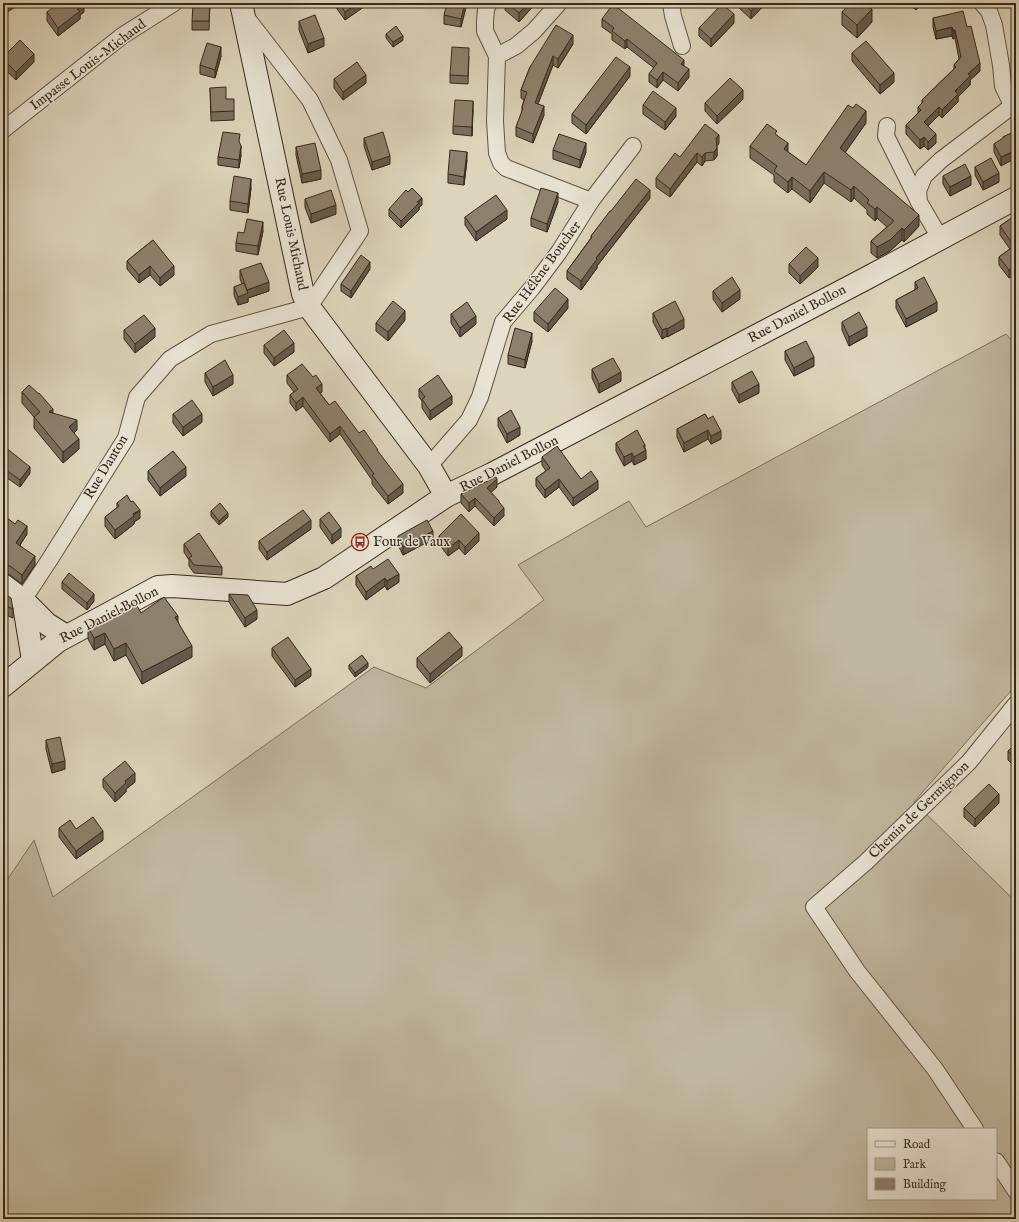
<svg xmlns="http://www.w3.org/2000/svg" width="1019" height="1222" viewBox="0 0 1019 1222" font-family="'IM FELL English',serif">
	<style>
		.green { fill: #c0b79f; stroke: #7c705c; fill-rule: evenodd }
		.lines { fill: none; stroke-linecap: round; stroke-linejoin: round }
		.street-casing { stroke: #605342; stroke-width: 18 }
		.secondary-casing { stroke: #372819; stroke-width: 24 }
		.street { stroke: #e8e3d3; stroke-width: 16 }
		.secondary { stroke: #e8e3d3; stroke-width: 22 }
		.wall { fill: #796f5e; stroke: #372819 }
		.shaded-wall { fill: #635a4c; stroke: #372819 }
		.building { fill: #8d816d; stroke: #372819 }
		.labels { text-anchor: middle; dominant-baseline: central; stroke-width: 3; stroke-linejoin: round; paint-order: stroke }
		.street-label { font-size: 14px; fill: #372819; stroke: #e8e3d3 }
		.poi-label { font-size: 14px; fill: #372819; stroke: #e8e3d3; text-anchor: start }
	</style>
	<rect width="100%" height="100%" fill="#dcd4bb"/>
	<filter id="stains"><feTurbulence type="fractalNoise" baseFrequency=".005" numOctaves="4"/><feColorMatrix values="0 0 0 0 .2 0 0 0 0 .09 0 0 0 0 .02 0 0 0 .5 -.17"/></filter>
	<radialGradient id="worn" r=".72"><stop offset=".6" stop-color="#630" stop-opacity="0"/><stop offset="1" stop-color="#630" stop-opacity=".3"/></radialGradient>
	<path class="green" d="M1006,334L1016,345V685L914,802L1016,902V1219H3V886L34,840L53,897L374,667L426,688L544,600L518,565L629,501L646,527ZM868,1129H996V1199H868Z"/>
	<g class="lines">
		<g class="street-casing">
			<g id="street">
				<polyline points="489,3 486,9 485,21 485,31 497,56 495,121 497,153 501,163 506,168 591,201"/>
				<polyline points="671,3 673,16 682,46"/>
				<polyline points="982,3 989,11 994,25 1001,65 1003,86 1012,105"/>
				<polyline points="497,56 516,46 534,31 559,3"/>
				<polyline points="887,126 886,136 919,202"/>
				<polyline points="3,130 122,36 174,3"/>
				<polyline points="940,238 919,202 918,191 924,176 941,160 1016,103"/>
				<polyline points="429,466 469,420 480,397 503,322 532,288 559,252 591,201 633,146"/>
				<polyline points="23,600 50,559 126,438 137,397 170,359 211,334 309,307 360,231 339,160 310,100 246,17"/>
				<polyline points="975,1129 935,1069 857,971 814,907 866,862 969,762 1016,704"/>
				<polyline points="996,1161 1016,1191"/>
			</g>
		</g>
		<g class="secondary-casing">
			<g id="secondary">
				<polyline points="241,3 303,294 309,307 429,466 446,496"/>
				<polyline points="3,585 23,600 47,624 66,636"/>
				<polyline points="23,600 33,660"/>
				<polyline points="3,686 58,641 158,587 172,586 287,594 324,578 446,496 492,474 865,279 1016,198"/>
			</g>
		</g>
		<use href="#street" class="street"/>
		<use href="#secondary" class="secondary"/>
	</g>
	<g class="wall">
		<polygon points="210,3 209,30 192,30 192,21"/>
		<polygon points="335,3 365,3 365,6 345,20 335,6"/>
		<polygon points="467,3 461,27 444,24 444,15"/>
		<polygon points="505,3 536,3 519,22 505,10"/>
		<polygon points="738,3 766,3 751,19 738,7"/>
		<polygon points="908,3 923,3 916,10"/>
		<polygon points="47,12 84,12 80,15 80,19 58,36 47,21"/>
		<polygon points="842,12 872,22 857,38 842,25"/>
		<polygon points="933,18 967,27 980,71 970,80 970,85 958,97 958,102 942,118 939,115 928,126 936,143 928,150 924,146 920,149 906,134 906,125 918,113 918,107 922,104 922,100 954,69 954,65 959,59 955,38 953,39 952,36 936,39 933,27"/>
		<polygon points="602,19 684,66 689,77 678,91 663,80 657,88 649,82 649,74 654,68 627,47 625,49 612,40 612,34 602,27"/>
		<polygon points="299,21 324,46 308,53 299,30"/>
		<polygon points="734,23 711,47 699,36 699,28"/>
		<polygon points="386,34 403,40 393,47 386,38"/>
		<polygon points="573,44 558,68 553,65 538,104 544,115 533,143 516,136 516,127 522,112 522,107 524,100 521,98 521,90 530,67"/>
		<polygon points="852,53 894,82 880,94 852,61"/>
		<polygon points="221,56 215,78 200,74 200,65"/>
		<polygon points="469,56 468,84 450,83 450,75"/>
		<polygon points="3,57 34,62 16,80 3,68"/>
		<polygon points="630,76 586,134 572,123 572,114"/>
		<polygon points="334,79 366,83 343,100 334,88"/>
		<polygon points="210,88 226,99 234,111 234,120 211,121"/>
		<polygon points="743,99 717,124 705,111 705,103"/>
		<polygon points="643,105 676,116 665,130 643,114"/>
		<polygon points="473,110 472,136 453,134 453,126"/>
		<polygon points="866,123 845,152 919,226 904,242 902,240 890,251 877,258 871,253 871,241 887,227 877,218 875,221 867,214 867,210 854,198 851,202 824,183 810,203 792,189 788,193 774,182 774,175 750,158 750,146 777,135 788,152 806,165"/>
		<polygon points="1016,131 1001,166 994,152 994,144 1003,139 1003,137"/>
		<polygon points="364,138 390,164 372,170 364,146"/>
		<polygon points="719,143 717,146 717,156 714,160 705,161 702,166 697,162 670,197 656,187 656,178 680,157"/>
		<polygon points="296,147 321,179 302,183 296,155"/>
		<polygon points="553,150 586,152 580,168 553,159"/>
		<polygon points="241,155 239,168 218,165 218,157"/>
		<polygon points="467,160 464,185 448,183 448,174"/>
		<polygon points="975,167 999,182 983,190 975,175"/>
		<polygon points="943,176 971,185 950,196 943,184"/>
		<polygon points="251,188 248,213 230,210 230,201"/>
		<polygon points="650,198 597,266 597,268 581,290 567,279 567,271 591,238 591,236 611,211"/>
		<polygon points="305,199 336,214 311,223 305,207"/>
		<polygon points="558,202 547,232 531,226 531,218"/>
		<polygon points="422,205 419,207 419,210 401,228 389,216 389,209"/>
		<polygon points="1016,215 1016,273 1009,278 999,265 999,257 1010,249 1000,235 1000,226"/>
		<polygon points="465,217 507,219 476,241 465,225"/>
		<polygon points="263,231 258,255 236,251 236,243 244,233"/>
		<polygon points="153,240 174,275 160,286 150,275 139,283 127,269 127,261"/>
		<polygon points="789,264 818,267 800,284 789,273"/>
		<polygon points="370,269 351,298 341,291 341,284"/>
		<polygon points="240,270 269,291 248,298 248,302 238,305 234,295 234,287 242,284 240,279"/>
		<polygon points="915,282 937,311 906,327 896,308 896,300 915,290"/>
		<polygon points="713,291 740,299 722,312 713,299"/>
		<polygon points="568,308 548,332 534,321 534,312"/>
		<polygon points="653,313 684,328 667,337 667,336 662,339 653,322"/>
		<polygon points="451,314 476,324 460,337 451,323"/>
		<polygon points="405,320 388,341 376,331 376,323"/>
		<polygon points="842,322 867,336 849,346 842,330"/>
		<polygon points="124,330 155,337 135,353 124,339"/>
		<polygon points="532,341 525,368 508,364 508,355"/>
		<polygon points="264,345 294,352 274,366 264,353"/>
		<polygon points="785,351 814,366 794,376 785,360"/>
		<polygon points="592,369 621,381 599,393 592,378"/>
		<polygon points="205,373 233,384 213,396 205,382"/>
		<polygon points="287,375 322,392 320,393 329,405 378,452 403,493 388,504 372,484 372,480 340,434 330,442 303,406 296,411 290,403 290,395 294,392 287,383"/>
		<polygon points="732,382 759,393 739,403 732,390"/>
		<polygon points="419,389 452,404 430,420 422,408 422,401 419,397"/>
		<polygon points="22,392 77,430 74,433 79,449 63,463 34,428 34,417 22,403"/>
		<polygon points="173,414 202,422 183,436 173,423"/>
		<polygon points="705,414 721,439 711,444 708,439 684,452 677,437 677,429"/>
		<polygon points="498,418 520,435 507,443 498,426"/>
		<polygon points="616,443 645,448 646,459 634,465 632,461 624,466 616,451"/>
		<polygon points="3,450 30,473 20,487 3,475"/>
		<polygon points="542,457 581,479 598,489 573,506 559,487 545,498 536,486 536,478 546,471 542,465"/>
		<polygon points="148,471 186,476 160,496 148,480"/>
		<polygon points="497,487 491,492 499,503 504,516 494,526 475,506 469,512 461,503 461,494"/>
		<polygon points="131,502 140,518 134,522 134,524 115,539 105,526 105,517 117,508 117,503"/>
		<polygon points="211,511 228,517 219,525 211,516"/>
		<polygon points="3,515 27,534 20,545 35,565 22,584 10,575 3,573"/>
		<polygon points="320,519 341,537 332,544 320,527"/>
		<polygon points="311,529 267,560 259,549 259,541"/>
		<polygon points="398,536 433,539 403,555 398,545"/>
		<polygon points="439,536 479,541 465,555 459,548 448,556 439,544"/>
		<polygon points="184,544 222,567 222,575 194,573 189,566 189,560 184,552"/>
		<polygon points="373,569 399,582 387,590 385,586 366,600 356,585 356,576"/>
		<polygon points="62,582 94,601 87,610 62,589"/>
		<polygon points="3,592 13,609 13,618 6,615"/>
		<polygon points="229,594 257,619 245,627 229,602"/>
		<polygon points="141,613 178,622 192,657 142,684 126,655 114,661 105,644 94,650 88,639 88,627"/>
		<polygon points="272,648 311,676 295,687 272,656"/>
		<polygon points="462,656 430,683 417,667 417,658"/>
		<polygon points="349,665 368,667 355,677 349,669"/>
		<polygon points="46,740 65,769 52,773 46,749"/>
		<polygon points="1016,744 1016,768 1008,760 1008,751"/>
		<polygon points="103,779 135,782 126,789 126,792 115,802 103,787"/>
		<polygon points="999,803 975,827 964,817 964,808"/>
		<polygon points="59,828 103,840 76,859 59,837"/>
	</g>
	<g class="shaded-wall">
		<polygon points="3,3 21,3 3,15"/>
		<polygon points="358,3 365,3 365,6 345,20 345,12"/>
		<polygon points="465,3 467,3 461,27 461,19"/>
		<polygon points="528,3 536,3 519,22 519,13"/>
		<polygon points="758,3 766,3 751,19 751,11"/>
		<polygon points="916,3 923,3 916,10"/>
		<polygon points="84,4 84,12 80,15 80,19 58,36 58,28 77,9"/>
		<polygon points="872,9 872,22 857,38 857,25"/>
		<polygon points="734,14 734,23 711,47 711,39"/>
		<polygon points="952,27 952,36 936,39 936,31"/>
		<polygon points="953,30 955,30 955,38 953,39"/>
		<polygon points="573,35 573,44 558,68 558,59"/>
		<polygon points="403,36 403,40 393,47 393,42"/>
		<polygon points="324,38 324,46 308,53 308,44"/>
		<polygon points="627,39 627,47 625,49 625,41"/>
		<polygon points="221,47 221,56 215,78 215,70"/>
		<polygon points="34,54 34,62 16,80 16,72"/>
		<polygon points="553,56 553,65 535,111 535,103"/>
		<polygon points="684,60 684,68 681,64"/>
		<polygon points="980,63 980,71 970,80 970,85 958,97 958,102 942,118 942,110 968,74"/>
		<polygon points="630,67 630,76 586,134 586,125"/>
		<polygon points="689,69 689,77 678,91 678,83"/>
		<polygon points="663,72 663,80 657,88 657,80"/>
		<polygon points="894,73 894,82 880,94 880,85"/>
		<polygon points="366,75 366,83 343,100 343,92"/>
		<polygon points="743,90 743,99 717,124 717,116"/>
		<polygon points="473,101 473,110 472,136 472,127"/>
		<polygon points="544,106 544,115 533,143 533,134"/>
		<polygon points="939,107 939,115 924,130 924,122"/>
		<polygon points="676,108 676,116 665,130 665,122"/>
		<polygon points="866,111 866,123 840,160 840,148"/>
		<polygon points="936,134 936,143 928,150 928,142"/>
		<polygon points="719,135 719,143 716,147 716,138"/>
		<polygon points="924,137 924,146 920,149 920,140"/>
		<polygon points="586,143 586,152 580,168 580,160"/>
		<polygon points="788,143 788,154 784,149"/>
		<polygon points="241,146 241,155 239,168 239,160"/>
		<polygon points="717,148 717,156 714,160 714,152"/>
		<polygon points="1016,150 1016,158 1001,166 1001,157"/>
		<polygon points="467,152 467,160 464,185 464,177"/>
		<polygon points="697,153 697,162 670,197 670,189"/>
		<polygon points="705,153 705,161 702,166 702,157"/>
		<polygon points="390,156 390,164 372,170 372,162"/>
		<polygon points="321,170 321,179 302,183 302,174"/>
		<polygon points="824,172 824,183 810,203 810,191"/>
		<polygon points="999,173 999,182 983,190 983,182"/>
		<polygon points="971,176 971,185 950,196 950,187"/>
		<polygon points="792,177 792,189 788,193 788,182"/>
		<polygon points="251,179 251,188 248,213 248,204"/>
		<polygon points="854,186 854,198 851,202 851,190"/>
		<polygon points="650,190 650,198 597,266 597,268 581,290 581,281 596,258"/>
		<polygon points="558,193 558,202 547,232 547,224"/>
		<polygon points="422,198 422,205 419,207 419,210 401,228 401,221"/>
		<polygon points="336,205 336,214 311,223 311,214"/>
		<polygon points="877,207 877,218 875,221 875,209"/>
		<polygon points="507,210 507,219 476,241 476,232"/>
		<polygon points="919,215 919,226 904,242 904,230"/>
		<polygon points="263,222 263,231 258,255 258,246"/>
		<polygon points="902,228 902,240 890,251 877,258 877,247"/>
		<polygon points="818,258 818,267 800,284 800,276"/>
		<polygon points="370,262 370,269 351,298 351,291"/>
		<polygon points="1016,265 1016,273 1009,278 1009,270"/>
		<polygon points="150,266 150,275 139,283 139,275"/>
		<polygon points="174,266 174,275 160,286 160,278"/>
		<polygon points="269,282 269,291 248,298 248,302 238,305 238,297 247,290"/>
		<polygon points="740,290 740,299 722,312 722,303"/>
		<polygon points="568,299 568,308 548,332 548,324"/>
		<polygon points="937,302 937,311 906,327 906,319"/>
		<polygon points="405,311 405,320 388,341 388,332"/>
		<polygon points="476,316 476,324 460,337 460,328"/>
		<polygon points="684,319 684,328 667,337 667,329"/>
		<polygon points="867,327 867,336 849,346 849,337"/>
		<polygon points="155,328 155,337 135,353 135,344"/>
		<polygon points="667,328 667,336 662,339 662,330"/>
		<polygon points="532,333 532,341 525,368 525,360"/>
		<polygon points="294,343 294,352 274,366 274,358"/>
		<polygon points="814,357 814,366 794,376 794,368"/>
		<polygon points="621,372 621,381 599,393 599,384"/>
		<polygon points="233,375 233,384 213,396 213,387"/>
		<polygon points="322,384 322,392 316,396 316,388"/>
		<polygon points="759,384 759,393 739,403 739,395"/>
		<polygon points="452,396 452,404 430,420 430,411"/>
		<polygon points="303,397 303,406 296,411 296,403"/>
		<polygon points="53,409 53,419 49,412"/>
		<polygon points="202,414 202,422 183,436 183,427"/>
		<polygon points="77,420 77,430 69,437 69,427"/>
		<polygon points="340,426 340,434 330,442 330,434"/>
		<polygon points="520,427 520,435 507,443 507,434"/>
		<polygon points="708,430 708,439 684,452 684,443"/>
		<polygon points="721,431 721,439 711,444 711,436"/>
		<polygon points="79,439 79,449 63,463 63,452"/>
		<polygon points="645,445 645,451 646,450 646,459 634,465 634,457"/>
		<polygon points="632,453 632,461 624,466 624,457"/>
		<polygon points="30,467 30,473 20,487 20,480"/>
		<polygon points="186,467 186,476 160,496 160,488"/>
		<polygon points="497,479 497,487 487,496 487,488"/>
		<polygon points="559,479 559,487 545,498 545,490"/>
		<polygon points="598,481 598,489 573,506 573,498"/>
		<polygon points="403,484 403,493 388,504 388,496"/>
		<polygon points="475,498 475,506 469,512 469,503"/>
		<polygon points="504,508 504,516 494,526 494,518"/>
		<polygon points="140,510 140,518 134,522 134,524 115,539 115,530"/>
		<polygon points="228,513 228,517 219,525 219,521"/>
		<polygon points="311,520 311,529 267,560 267,552"/>
		<polygon points="27,526 27,534 16,551 16,543"/>
		<polygon points="341,528 341,537 332,544 332,535"/>
		<polygon points="433,531 433,539 403,555 403,547"/>
		<polygon points="479,533 479,541 465,555 465,547"/>
		<polygon points="459,540 459,548 448,556 448,548"/>
		<polygon points="35,556 35,565 22,584 22,575"/>
		<polygon points="399,574 399,582 387,590 387,581"/>
		<polygon points="385,578 385,586 366,600 366,592"/>
		<polygon points="94,594 94,601 87,610 87,603"/>
		<polygon points="6,606 6,615 3,619 3,610"/>
		<polygon points="257,610 257,619 245,627 245,618"/>
		<polygon points="178,616 178,627 175,617"/>
		<polygon points="105,633 105,644 94,650 94,638"/>
		<polygon points="126,643 126,655 114,661 114,649"/>
		<polygon points="192,646 192,657 142,684 142,672"/>
		<polygon points="462,647 462,656 430,683 430,674"/>
		<polygon points="368,663 368,667 355,677 355,673"/>
		<polygon points="311,669 311,676 295,687 295,680"/>
		<polygon points="65,761 65,769 52,773 52,764"/>
		<polygon points="135,773 135,782 126,789 126,792 115,802 115,793 125,781"/>
		<polygon points="999,794 999,803 975,827 975,819"/>
		<polygon points="103,831 103,840 76,859 76,851"/>
	</g>
	<g class="building">
		<polygon points="59,3 83,3 84,4 77,9 80,11 58,28 47,12"/>
		<polygon points="193,3 210,3 209,21 192,21"/>
		<polygon points="339,3 358,3 345,12"/>
		<polygon points="447,3 465,3 461,19 444,15"/>
		<polygon points="507,3 528,3 519,13"/>
		<polygon points="743,3 758,3 751,11"/>
		<polygon points="850,3 865,3 872,9 857,25 842,12"/>
		<polygon points="613,4 684,60 681,64 689,69 678,83 663,72 657,80 649,74 657,63 627,39 625,41 612,31 614,28 602,19"/>
		<polygon points="722,4 734,14 711,39 699,28"/>
		<polygon points="963,11 967,27 971,26 980,63 968,74 970,76 955,91 958,94 942,110 939,107 924,122 936,134 928,142 924,137 920,140 906,125 921,110 918,107 923,102 922,100 956,67 954,65 961,57 955,30 953,30 952,27 936,31 933,18"/>
		<polygon points="315,15 324,38 308,44 299,21"/>
		<polygon points="556,25 573,35 558,59 553,56 535,103 544,106 533,134 516,127 523,108 522,107 527,92 521,90 530,67"/>
		<polygon points="396,26 403,36 393,42 386,34"/>
		<polygon points="20,40 34,54 16,72 3,59 3,57"/>
		<polygon points="866,41 894,73 880,85 852,53"/>
		<polygon points="207,43 221,47 215,70 200,65"/>
		<polygon points="452,47 469,48 468,76 450,75"/>
		<polygon points="616,57 630,67 586,125 572,114"/>
		<polygon points="357,62 366,75 343,92 334,79"/>
		<polygon points="730,78 743,90 717,116 705,103"/>
		<polygon points="226,87 226,99 234,99 234,111 211,112 210,88"/>
		<polygon points="653,91 676,108 665,122 643,105"/>
		<polygon points="455,100 473,101 472,127 453,126"/>
		<polygon points="856,104 866,111 840,148 876,178 919,215 904,230 902,228 890,240 877,247 871,241 894,221 877,207 875,209 867,203 869,200 854,186 851,190 824,172 810,191 792,177 788,182 774,171 777,166 750,146 767,124 777,131 775,134 788,143 784,149 806,165 848,105 853,108"/>
		<polygon points="705,124 719,135 716,138 717,148 714,152 705,153 702,157 697,153 670,189 656,178 675,153 680,157"/>
		<polygon points="1016,131 1016,150 1001,157 994,144 1003,138 1003,137"/>
		<polygon points="223,132 240,134 239,141 241,146 239,160 218,157"/>
		<polygon points="383,132 390,156 372,162 364,138"/>
		<polygon points="559,134 586,143 580,160 553,150"/>
		<polygon points="315,143 321,170 302,174 296,147"/>
		<polygon points="450,150 467,152 464,177 448,174"/>
		<polygon points="991,158 999,173 983,182 975,167"/>
		<polygon points="965,164 971,176 950,187 943,176"/>
		<polygon points="234,176 251,179 248,204 230,201"/>
		<polygon points="636,179 650,190 596,258 597,259 581,281 567,271 592,237 591,236 610,211 611,211"/>
		<polygon points="412,188 422,198 417,202 419,203 401,221 389,209 406,190 408,192"/>
		<polygon points="541,188 558,193 547,224 531,218"/>
		<polygon points="331,190 336,205 311,214 305,199"/>
		<polygon points="496,195 507,210 476,232 465,217"/>
		<polygon points="1016,215 1016,265 1009,270 999,257 1014,246 1000,226"/>
		<polygon points="247,219 263,222 258,246 236,243 238,232 244,233"/>
		<polygon points="153,240 174,266 160,278 150,266 139,275 127,261"/>
		<polygon points="806,247 818,258 800,276 789,264"/>
		<polygon points="361,255 370,262 351,291 341,284"/>
		<polygon points="261,263 269,282 247,290 240,270"/>
		<polygon points="732,277 740,290 722,303 713,291"/>
		<polygon points="924,277 937,302 906,319 896,300 918,288 915,282"/>
		<polygon points="244,283 248,293 238,297 234,287"/>
		<polygon points="555,288 568,299 548,324 534,312"/>
		<polygon points="393,301 405,311 388,332 376,323"/>
		<polygon points="675,301 684,319 667,329 667,328 662,330 653,313"/>
		<polygon points="467,302 476,316 460,328 451,314"/>
		<polygon points="859,312 867,327 849,337 842,322"/>
		<polygon points="144,315 155,328 135,344 124,330"/>
		<polygon points="515,328 532,333 525,360 508,355"/>
		<polygon points="284,330 294,343 274,358 264,345"/>
		<polygon points="806,341 814,357 794,368 785,351"/>
		<polygon points="613,358 621,372 599,384 592,369"/>
		<polygon points="225,360 233,375 213,387 205,373"/>
		<polygon points="302,364 313,377 316,375 322,384 316,388 329,405 335,401 359,433 364,430 378,450 377,450 403,484 388,496 372,475 374,474 340,426 330,434 303,397 296,403 290,395 298,389 287,375"/>
		<polygon points="752,371 759,384 739,395 732,382"/>
		<polygon points="438,375 452,396 430,411 422,399 425,397 419,389"/>
		<polygon points="29,385 39,394 39,393 53,409 49,412 77,420 69,427 79,439 63,452 34,417 40,412 22,392"/>
		<polygon points="192,400 202,414 183,427 173,414"/>
		<polygon points="511,410 520,427 507,434 498,418"/>
		<polygon points="705,414 708,419 713,416 721,431 711,436 708,430 684,443 677,429"/>
		<polygon points="637,430 645,445 643,446 646,450 634,457 632,453 624,457 616,443"/>
		<polygon points="557,446 581,479 591,471 598,481 573,498 559,479 545,490 536,478 550,468 542,457"/>
		<polygon points="5,447 30,467 20,480 3,468 3,450"/>
		<polygon points="173,451 186,467 160,488 148,471"/>
		<polygon points="496,477 497,479 487,488 499,501 499,502 504,508 494,518 475,498 469,503 461,494"/>
		<polygon points="127,495 131,502 133,501 140,510 133,514 134,516 115,530 105,517 119,506 117,503"/>
		<polygon points="220,503 228,513 219,521 211,511"/>
		<polygon points="303,510 311,520 267,552 259,541"/>
		<polygon points="329,512 341,528 332,535 320,519"/>
		<polygon points="461,514 479,533 465,547 459,540 448,548 439,536"/>
		<polygon points="3,515 15,524 18,520 27,526 16,543 35,556 22,575 10,566 3,564"/>
		<polygon points="427,520 433,531 403,547 398,536"/>
		<polygon points="199,533 222,567 194,565 189,558 192,556 184,544"/>
		<polygon points="388,559 399,574 387,581 385,578 366,592 356,576 371,566 373,569"/>
		<polygon points="69,573 94,594 87,603 62,582"/>
		<polygon points="3,592 11,598 13,609 6,606 3,610"/>
		<polygon points="229,594 248,595 257,610 245,618"/>
		<polygon points="164,597 178,616 175,617 192,646 142,672 126,643 114,649 105,633 94,638 88,627 135,602 141,613"/>
		<polygon points="449,632 462,647 430,674 417,658"/>
		<polygon points="288,637 311,669 295,680 272,648"/>
		<polygon points="362,655 368,663 355,673 349,665"/>
		<polygon points="60,737 65,761 52,764 46,740"/>
		<polygon points="1016,744 1016,760 1008,751"/>
		<polygon points="125,761 135,773 125,781 126,783 115,793 103,779"/>
		<polygon points="989,784 999,794 975,819 964,808"/>
		<polygon points="93,817 103,831 76,851 59,828 70,820 76,829"/>
	</g>
	<defs>
		<g id="bus-ring" transform="scale(0.9)"><circle r="9.5" fill="#e8e3d3" stroke="#8f2418" stroke-width="1.5"/><path d="M-5-6H5V4H4V6H2V4H-2V6H-4V4H-5ZM-3.5-4V0h7V-4ZM-3.5 1.2v1.5H-2V1.2ZM2 1.2v1.5H3.5V1.2Z" fill="#8f2418"/></g>
	</defs>
	<g fill-rule="evenodd">
		<use href="#bus-ring" x="360" y="542"/>
	</g>
	<g class="labels">
		<g class="street-label">
			<text transform="translate(88 65) rotate(-37)">Impasse Louis-Michaud</text>
			<text transform="translate(291 234) rotate(78)">Rue Louis Michaud</text>
			<text transform="translate(542 272) rotate(-54)">Rue Hélène Boucher</text>
			<text transform="translate(797 314) rotate(-28)">Rue Daniel Bollon</text>
			<text transform="translate(509 464) rotate(-27)">Rue Daniel Bollon</text>
			<text transform="translate(106 467) rotate(-59)">Rue Danton</text>
			<text transform="translate(109 615) rotate(-27)">Rue Daniel Bollon</text>
			<text transform="translate(919 810) rotate(-44)">Chemin de Germignon</text>
		</g>
		<g class="poi-label">
			<text x="373" y="542">Four de Vaux</text>
		</g>
	</g>
	<rect width="1019" height="1222" fill="none" stroke="#dcd4bb" stroke-width="16"/>
	<rect x="4" y="4" width="1011" height="1214" fill="none" stroke="#372819" stroke-width="2"/>
	<rect x="8" y="8" width="1003" height="1206" fill="none" stroke="#372819"/>
	<rect x="867" y="1128" width="130" height="72" fill="#e8e3d3" stroke="#a19889"/>
	<rect x="875" y="1141" width="20" height="6" fill="#e8e3d3" stroke="#a19889"/>
	<text x="903" y="1148" font-size="12" fill="#372819">Road</text>
	<rect x="875" y="1158" width="20" height="12" fill="#c0b79f" stroke="#a19889"/>
	<text x="903" y="1168" font-size="12" fill="#372819">Park</text>
	<rect x="875" y="1178" width="20" height="12" fill="#8d816d" stroke="#a19889"/>
	<text x="903" y="1188" font-size="12" fill="#372819">Building</text>
	<rect width="100%" height="100%" filter="url(#stains)"/>
	<rect width="100%" height="100%" fill="url(#worn)"/>
</svg>
